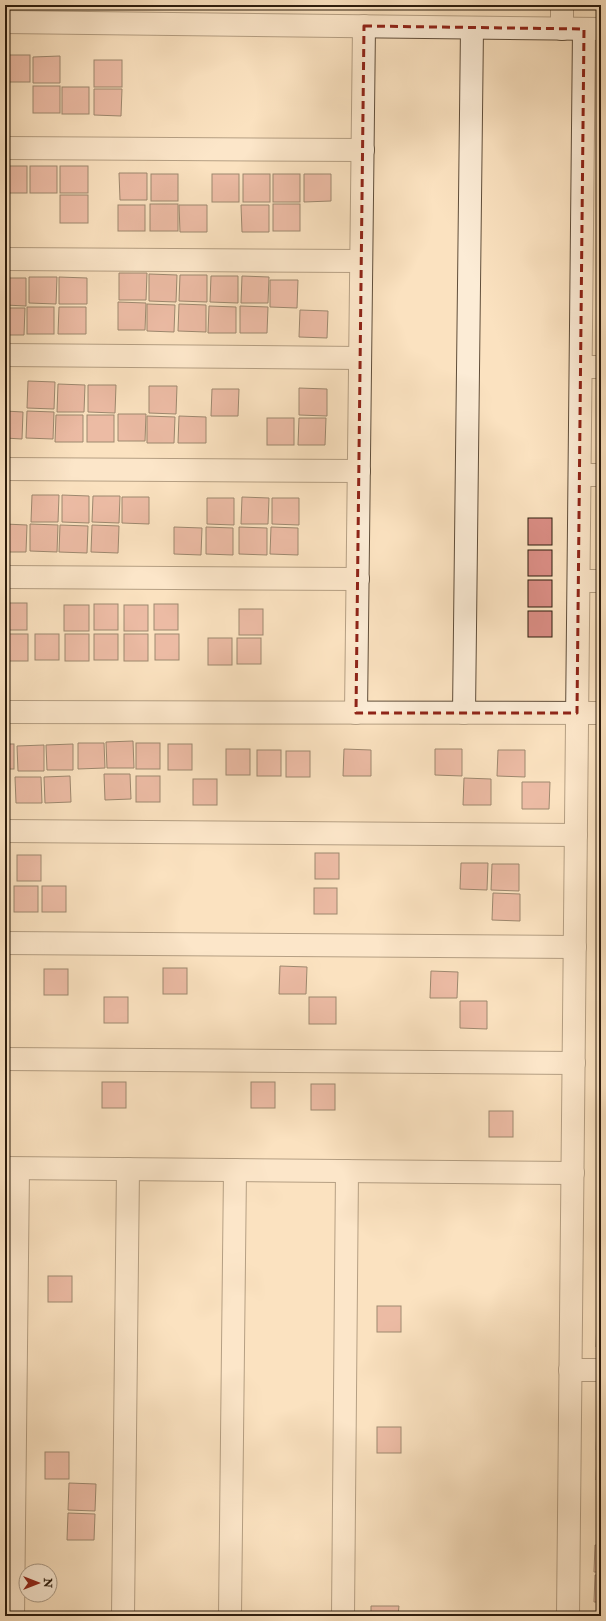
<svg xmlns="http://www.w3.org/2000/svg" width="606" height="1621" viewBox="0 0 606 1621" font-family="'IM FELL Double Pica',serif">
	<style>
		.building { fill: #d98c83; stroke: #2c1c0d }
		.lines { fill: none; stroke-linecap: round; stroke-linejoin: round }
		.minor-casing { stroke: #604e3a; stroke-width: 24 }
		.minor { stroke: #fcecd6; stroke-width: 22 }
		.marked { fill: none; stroke: #8f2418; stroke-width: 3; stroke-dasharray: 8 5; stroke-linejoin: round }
	</style>
	<rect width="100%" height="100%" fill="#fbe2c0"/>
	<filter id="stains"><feTurbulence type="fractalNoise" baseFrequency=".005" numOctaves="4"/><feColorMatrix values="0 0 0 0 .2 0 0 0 0 .09 0 0 0 0 .02 0 0 0 .5 -.17"/></filter>
	<radialGradient id="worn" r=".72"><stop offset=".6" stop-color="#630" stop-opacity="0"/><stop offset="1" stop-color="#630" stop-opacity=".3"/></radialGradient>
	<g class="building">
		<rect x="360" y="5" width="27" height="2"/>
		<polygon points="423,5 450,5 450,6 423,7"/>
		<rect x="5" y="55" width="25" height="27"/>
		<polygon points="60,56 60,83 33,83 33,57"/>
		<rect x="94" y="60" width="28" height="27"/>
		<rect x="33" y="86" width="27" height="27"/>
		<rect x="62" y="87" width="27" height="27"/>
		<polygon points="94,89 122,89 121,116 94,115"/>
		<rect x="5" y="166" width="22" height="27"/>
		<rect x="30" y="166" width="27" height="27"/>
		<rect x="60" y="166" width="28" height="27"/>
		<polygon points="119,173 147,173 147,200 120,200"/>
		<rect x="151" y="174" width="27" height="27"/>
		<rect x="212" y="174" width="27" height="28"/>
		<rect x="243" y="174" width="27" height="28"/>
		<rect x="273" y="174" width="27" height="28"/>
		<polygon points="304,174 331,174 331,201 304,202"/>
		<rect x="60" y="195" width="28" height="28"/>
		<rect x="150" y="204" width="28" height="27"/>
		<rect x="273" y="204" width="27" height="27"/>
		<rect x="118" y="205" width="27" height="26"/>
		<polygon points="179,205 207,205 207,232 180,232"/>
		<polygon points="241,205 269,205 269,232 242,232"/>
		<polygon points="119,273 147,273 146,300 119,300"/>
		<polygon points="149,274 177,275 176,302 149,301"/>
		<polygon points="180,275 207,275 207,302 179,301"/>
		<polygon points="211,276 238,276 238,303 210,302"/>
		<polygon points="242,276 269,277 268,303 241,303"/>
		<polygon points="29,277 57,277 56,304 29,303"/>
		<polygon points="59,277 87,278 87,304 59,304"/>
		<polygon points="5,278 26,278 26,306 5,305"/>
		<polygon points="270,280 298,280 297,308 270,307"/>
		<polygon points="118,302 146,303 145,330 118,330"/>
		<polygon points="147,304 175,305 174,332 147,331"/>
		<polygon points="179,304 206,305 206,332 178,331"/>
		<polygon points="209,306 236,307 236,333 208,333"/>
		<polygon points="240,306 268,307 267,333 240,333"/>
		<rect x="27" y="307" width="27" height="27"/>
		<polygon points="59,307 86,307 86,334 58,334"/>
		<polygon points="5,308 25,308 24,335 5,335"/>
		<polygon points="300,310 328,311 327,338 299,337"/>
		<polygon points="28,381 55,382 54,409 27,408"/>
		<polygon points="58,384 85,385 84,412 57,412"/>
		<polygon points="88,385 116,385 115,413 88,412"/>
		<polygon points="149,386 177,386 176,414 149,413"/>
		<polygon points="299,388 327,389 327,416 299,415"/>
		<polygon points="212,389 239,389 238,416 211,416"/>
		<polygon points="5,411 23,412 22,439 5,438"/>
		<polygon points="27,411 54,412 53,439 26,438"/>
		<polygon points="118,414 146,414 145,441 118,441"/>
		<polygon points="56,415 83,415 83,442 55,442"/>
		<rect x="87" y="415" width="27" height="27"/>
		<polygon points="147,416 175,417 174,443 147,443"/>
		<polygon points="179,416 206,417 206,443 178,443"/>
		<rect x="267" y="418" width="27" height="27"/>
		<polygon points="299,418 326,418 325,445 298,445"/>
		<polygon points="32,495 59,495 58,522 31,522"/>
		<polygon points="62,495 89,496 89,523 62,522"/>
		<polygon points="93,496 120,496 119,523 92,522"/>
		<polygon points="122,497 149,497 149,524 122,523"/>
		<polygon points="242,497 269,498 268,524 241,524"/>
		<polygon points="207,498 234,498 234,525 207,524"/>
		<polygon points="272,498 299,498 299,525 272,524"/>
		<rect x="599" y="504" width="2" height="27"/>
		<rect x="528" y="518" width="24" height="27"/>
		<polygon points="5,524 27,525 26,552 5,552"/>
		<polygon points="30,524 58,525 57,552 30,551"/>
		<polygon points="60,525 88,526 87,553 59,552"/>
		<polygon points="92,525 119,526 118,553 91,552"/>
		<polygon points="174,527 202,528 201,555 174,554"/>
		<polygon points="206,527 233,528 233,555 206,554"/>
		<polygon points="239,527 267,528 267,555 239,554"/>
		<polygon points="271,527 298,528 298,555 270,554"/>
		<rect x="528" y="550" width="24" height="26"/>
		<rect x="528" y="580" width="24" height="27"/>
		<rect x="5" y="603" width="22" height="27"/>
		<rect x="94" y="604" width="24" height="26"/>
		<rect x="154" y="604" width="24" height="26"/>
		<rect x="64" y="605" width="25" height="26"/>
		<rect x="124" y="605" width="24" height="26"/>
		<rect x="239" y="609" width="24" height="26"/>
		<rect x="528" y="611" width="24" height="26"/>
		<rect x="597" y="616" width="4" height="27"/>
		<rect x="5" y="634" width="23" height="27"/>
		<rect x="35" y="634" width="24" height="26"/>
		<rect x="65" y="634" width="24" height="27"/>
		<rect x="94" y="634" width="24" height="26"/>
		<rect x="124" y="634" width="24" height="27"/>
		<rect x="155" y="634" width="24" height="26"/>
		<rect x="208" y="638" width="24" height="27"/>
		<rect x="237" y="638" width="24" height="26"/>
		<rect x="598" y="646" width="3" height="27"/>
		<polygon points="133,741 134,768 107,768 106,742"/>
		<polygon points="78,743 104,743 105,768 78,769"/>
		<rect x="136" y="743" width="24" height="26"/>
		<rect x="5" y="744" width="9" height="25"/>
		<polygon points="73,744 73,770 47,770 46,745"/>
		<rect x="168" y="744" width="24" height="26"/>
		<polygon points="44,745 44,771 18,771 17,746"/>
		<rect x="226" y="749" width="24" height="26"/>
		<polygon points="344,749 371,750 371,776 343,776"/>
		<polygon points="435,749 462,749 462,776 435,775"/>
		<rect x="257" y="750" width="24" height="26"/>
		<polygon points="498,750 525,750 525,777 497,776"/>
		<rect x="286" y="751" width="24" height="26"/>
		<polygon points="104,774 130,774 131,799 105,800"/>
		<polygon points="70,776 71,802 45,803 44,777"/>
		<rect x="136" y="776" width="24" height="26"/>
		<polygon points="15,777 41,777 42,803 16,803"/>
		<polygon points="464,778 491,779 491,805 463,805"/>
		<rect x="193" y="779" width="24" height="26"/>
		<polygon points="522,782 550,782 549,809 522,809"/>
		<rect x="315" y="853" width="24" height="26"/>
		<rect x="17" y="855" width="24" height="26"/>
		<polygon points="461,863 488,863 487,890 460,889"/>
		<polygon points="492,864 519,864 519,891 491,890"/>
		<rect x="14" y="886" width="24" height="26"/>
		<rect x="42" y="886" width="24" height="26"/>
		<rect x="314" y="888" width="23" height="26"/>
		<polygon points="493,893 520,894 520,921 492,920"/>
		<polygon points="600,895 601,895 601,922 599,922"/>
		<rect x="599" y="924" width="2" height="27"/>
		<rect x="599" y="957" width="2" height="27"/>
		<polygon points="280,966 307,967 306,994 279,994"/>
		<rect x="163" y="968" width="24" height="26"/>
		<rect x="44" y="969" width="24" height="26"/>
		<polygon points="431,971 458,972 457,998 430,998"/>
		<rect x="104" y="997" width="24" height="26"/>
		<rect x="309" y="997" width="27" height="27"/>
		<polygon points="460,1001 487,1001 487,1029 460,1028"/>
		<polygon points="600,1044 601,1044 601,1071 599,1071"/>
		<rect x="599" y="1074" width="2" height="27"/>
		<rect x="102" y="1082" width="24" height="26"/>
		<rect x="251" y="1082" width="24" height="26"/>
		<rect x="311" y="1084" width="24" height="26"/>
		<polygon points="600,1106 601,1106 601,1134 599,1134"/>
		<rect x="489" y="1111" width="24" height="26"/>
		<polygon points="598,1135 601,1135 601,1162 597,1162"/>
		<rect x="598" y="1165" width="3" height="27"/>
		<polygon points="598,1195 601,1195 601,1221 597,1221"/>
		<rect x="598" y="1227" width="3" height="27"/>
		<rect x="599" y="1256" width="2" height="27"/>
		<rect x="48" y="1276" width="24" height="26"/>
		<rect x="377" y="1306" width="24" height="26"/>
		<polygon points="597,1319 601,1319 601,1347 596,1347"/>
		<polygon points="597,1423 601,1423 601,1451 596,1450"/>
		<rect x="377" y="1427" width="24" height="26"/>
		<rect x="45" y="1452" width="24" height="27"/>
		<polygon points="597,1453 601,1453 601,1480 596,1480"/>
		<polygon points="69,1483 96,1484 95,1511 68,1510"/>
		<polygon points="68,1513 95,1514 94,1540 67,1540"/>
		<polygon points="595,1545 601,1545 601,1572 594,1572"/>
		<polygon points="595,1575 601,1575 601,1602 594,1602"/>
		<polygon points="371,1606 399,1606 398,1616 371,1616"/>
	</g>
	<g class="lines">
		<g class="minor-casing">
			<g id="minor">
				<polyline points="5,22 601,29"/>
				<polyline points="562,29 562,5"/>
				<polyline points="5,148 363,150"/>
				<polyline points="5,259 361,261"/>
				<polyline points="5,355 360,358"/>
				<polyline points="581,367 601,367"/>
				<polyline points="5,469 359,471"/>
				<polyline points="580,475 601,475"/>
				<polyline points="5,577 358,579"/>
				<polyline points="579,581 601,581"/>
				<polyline points="5,712 601,713"/>
				<polyline points="356,713 364,26"/>
				<polyline points="464,713 472,28"/>
				<polyline points="5,831 576,835"/>
				<polyline points="5,943 575,947"/>
				<polyline points="5,1059 574,1063"/>
				<polyline points="5,1168 573,1173"/>
				<polyline points="570,1370 601,1370"/>
				<polyline points="13,1616 18,1169"/>
				<polyline points="123,1616 128,1169"/>
				<polyline points="230,1616 235,1170"/>
				<polyline points="343,1616 347,1171"/>
				<polyline points="568,1616 584,29"/>
			</g>
		</g>
		<use href="#minor" class="minor"/>
	</g>
	<path d="M0 0H606V1621H0ZM364,26L584,29L577,713H356Z" fill="#fbe2c0" fill-opacity=".55" fill-rule="evenodd"/>
	<path class="marked" d="M364,26L584,29L577,713H356Z"/>
	<rect width="606" height="1621" fill="none" stroke="#fbe2c0" stroke-width="20"/>
	<rect x="6" y="6" width="594" height="1609" fill="none" stroke="#2c1c0d" stroke-width="2"/>
	<rect x="10" y="10" width="586" height="1601" fill="none" stroke="#2c1c0d"/>
	<g transform="translate(38 1583) rotate(90)"><circle r="19" fill="#fcecd6" stroke="#a99986"/>
	<path d="M0-3L7 15L0 10L-7 15Z" fill="#8f2418"/>
	<text y="-6" font-size="11" font-weight="bold" text-anchor="middle" fill="#2c1c0d">N</text>
	</g>
	<rect width="100%" height="100%" filter="url(#stains)"/>
	<rect width="100%" height="100%" fill="url(#worn)"/>
</svg>
